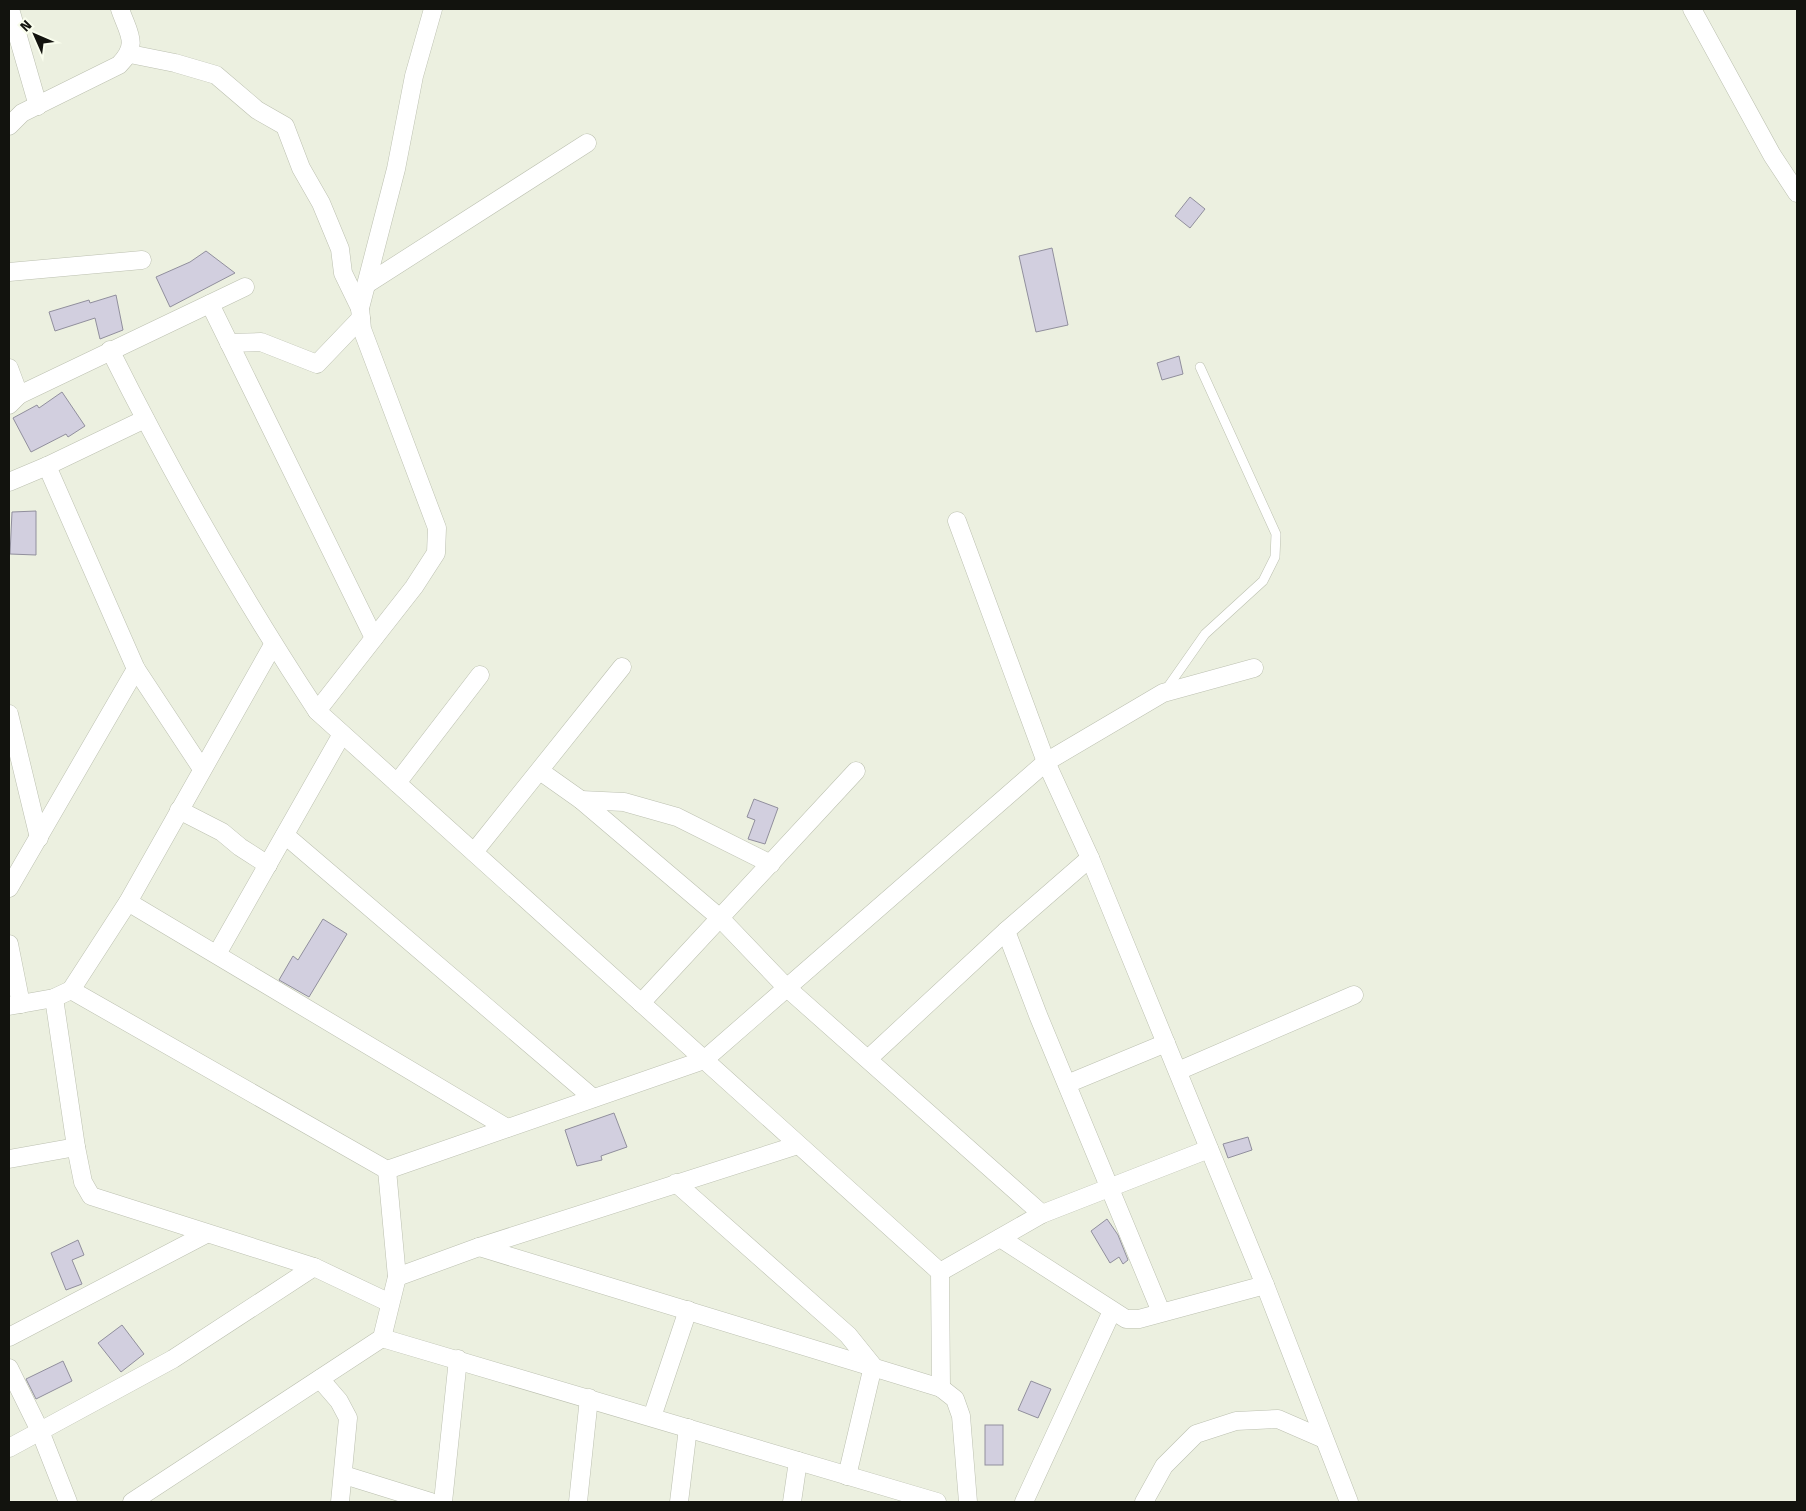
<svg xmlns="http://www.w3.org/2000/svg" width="1806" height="1511" viewBox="0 0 1806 1511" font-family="'Fira Sans',sans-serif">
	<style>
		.building { fill: #d2cfdf; stroke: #918f9d }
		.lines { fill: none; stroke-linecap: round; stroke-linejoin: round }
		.service-casing { stroke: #bcc0b0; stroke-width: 10 }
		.minor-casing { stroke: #bcc0b0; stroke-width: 19 }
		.service { stroke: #fff; stroke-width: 9 }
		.minor { stroke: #fff; stroke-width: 18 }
	</style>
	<rect width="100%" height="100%" fill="#ecf0e0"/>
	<g class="building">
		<polygon points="1190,197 1205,209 1190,228 1175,216"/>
		<polygon points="1052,248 1068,325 1036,332 1019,256"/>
		<polygon points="206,251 235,273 170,307 156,277 190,262"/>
		<polygon points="116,295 123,330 100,339 95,318 55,331 49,312 89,300 90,303"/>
		<polygon points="1179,356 1183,374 1162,380 1157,363"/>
		<polygon points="62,392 85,426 68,437 66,434 31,452 13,418 37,405 39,408"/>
		<polygon points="36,511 36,555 10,554 12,512"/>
		<polygon points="754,799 778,808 765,844 748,839 755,820 747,817"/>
		<polygon points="323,919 347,934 309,997 279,980 293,956 298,960"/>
		<polygon points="614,1113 627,1147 601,1156 602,1160 577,1166 565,1130"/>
		<polygon points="1248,1137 1252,1150 1228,1158 1223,1144"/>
		<polygon points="1107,1219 1118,1235 1128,1260 1123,1264 1119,1257 1110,1263 1091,1231"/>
		<polygon points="78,1240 84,1255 72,1260 82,1284 66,1290 51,1253"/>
		<polygon points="122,1325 144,1354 121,1372 98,1343"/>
		<polygon points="63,1361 72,1381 36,1399 26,1379"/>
		<polygon points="1031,1381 1051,1389 1038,1418 1018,1410"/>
		<rect x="985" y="1425" width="18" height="40"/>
	</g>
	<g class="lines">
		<g class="service-casing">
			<polyline id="service" points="1165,691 1205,634 1263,581 1275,557 1276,534 1200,367"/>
		</g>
		<g class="minor-casing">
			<g id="minor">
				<polyline points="10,9 38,106"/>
				<polyline points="1692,9 1772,155 1797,193"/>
				<polyline points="130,54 175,63 216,75 257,110 285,126 301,168 321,203 340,249 343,273 360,308"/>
				<path d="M9,126L22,113L119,65C140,44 128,33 120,9"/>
				<polyline points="9,272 142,260"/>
				<polyline points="367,284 587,143"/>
				<polyline points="210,304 374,638"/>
				<polyline points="229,343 261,342 317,364 361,318"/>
				<path d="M110,350C172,474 241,596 317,711L940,1272L941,1388"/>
				<polyline points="9,368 19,395"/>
				<polyline points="9,405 19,395 245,287"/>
				<polyline points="47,466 136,669 202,769"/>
				<polyline points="9,482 47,466 145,419"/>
				<polyline points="957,521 1046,762 1090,858 1265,1285 1349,1502"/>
				<polyline points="317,711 414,587 436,553 437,528 362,329 360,308 396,169 414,76 433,9"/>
				<polyline points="9,714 39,838"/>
				<polyline points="540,771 581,800 720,918 786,987 1042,1214"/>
				<polyline points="397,783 480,675"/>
				<polyline points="581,800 624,802 677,817 771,864"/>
				<polyline points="179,810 222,832 240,847 268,865"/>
				<polyline points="285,835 593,1098"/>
				<polyline points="474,852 622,667"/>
				<polyline points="1090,858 1006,931 1038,1015 1161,1312"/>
				<polyline points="9,888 136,669"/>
				<polyline points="128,902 507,1128"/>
				<polyline points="9,944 21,1004"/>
				<polyline points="217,954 342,734"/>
				<polyline points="71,990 387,1170 704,1060 1046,762 1163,693 1254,668"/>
				<polyline points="54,998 76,1147 83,1182 91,1196 314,1267 390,1303"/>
				<polyline points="641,1003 856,771"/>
				<polyline points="9,1006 54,998 71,990 128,902 273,645"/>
				<polyline points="868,1059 1006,931"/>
				<polyline points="1178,1071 1354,995"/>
				<polyline points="1067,1084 1166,1043"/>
				<polyline points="9,1159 76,1147"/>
				<polyline points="676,1183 848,1335 873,1366 847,1476"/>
				<polyline points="1000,1238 1126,1319 1139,1319 1265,1285"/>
				<polyline points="479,1247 941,1388 955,1399 961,1416 968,1502"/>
				<polyline points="940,1272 1042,1214 1209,1149"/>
				<polyline points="397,1277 479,1247 798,1145"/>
				<polyline points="9,1337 206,1234"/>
				<polyline points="382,1338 937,1502"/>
				<polyline points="9,1368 40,1431 68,1502"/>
				<polyline points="320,1379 339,1401 348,1418 340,1502"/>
				<polyline points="652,1417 688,1310"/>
				<polyline points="9,1448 173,1359 314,1267"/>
				<polyline points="344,1475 431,1502"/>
				<polyline points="132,1502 382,1338 397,1277 387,1170"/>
				<polyline points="443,1502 458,1359"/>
				<polyline points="578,1502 589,1398"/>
				<polyline points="679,1502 688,1428"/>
				<polyline points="792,1502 798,1461"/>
				<polyline points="1024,1502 1112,1311"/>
				<polyline points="1144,1502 1164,1466 1196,1434 1236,1421 1278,1419 1324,1439"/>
			</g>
		</g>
		<use href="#service" class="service"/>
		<use href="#minor" class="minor"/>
	</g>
	<rect width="1806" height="1511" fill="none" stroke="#12130e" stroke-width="20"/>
	<g transform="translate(35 35) rotate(315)" stroke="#f9fded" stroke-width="4" paint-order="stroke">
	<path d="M0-4L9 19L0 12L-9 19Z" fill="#12130e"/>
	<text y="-8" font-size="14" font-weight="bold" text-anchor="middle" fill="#12130e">N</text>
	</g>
</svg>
